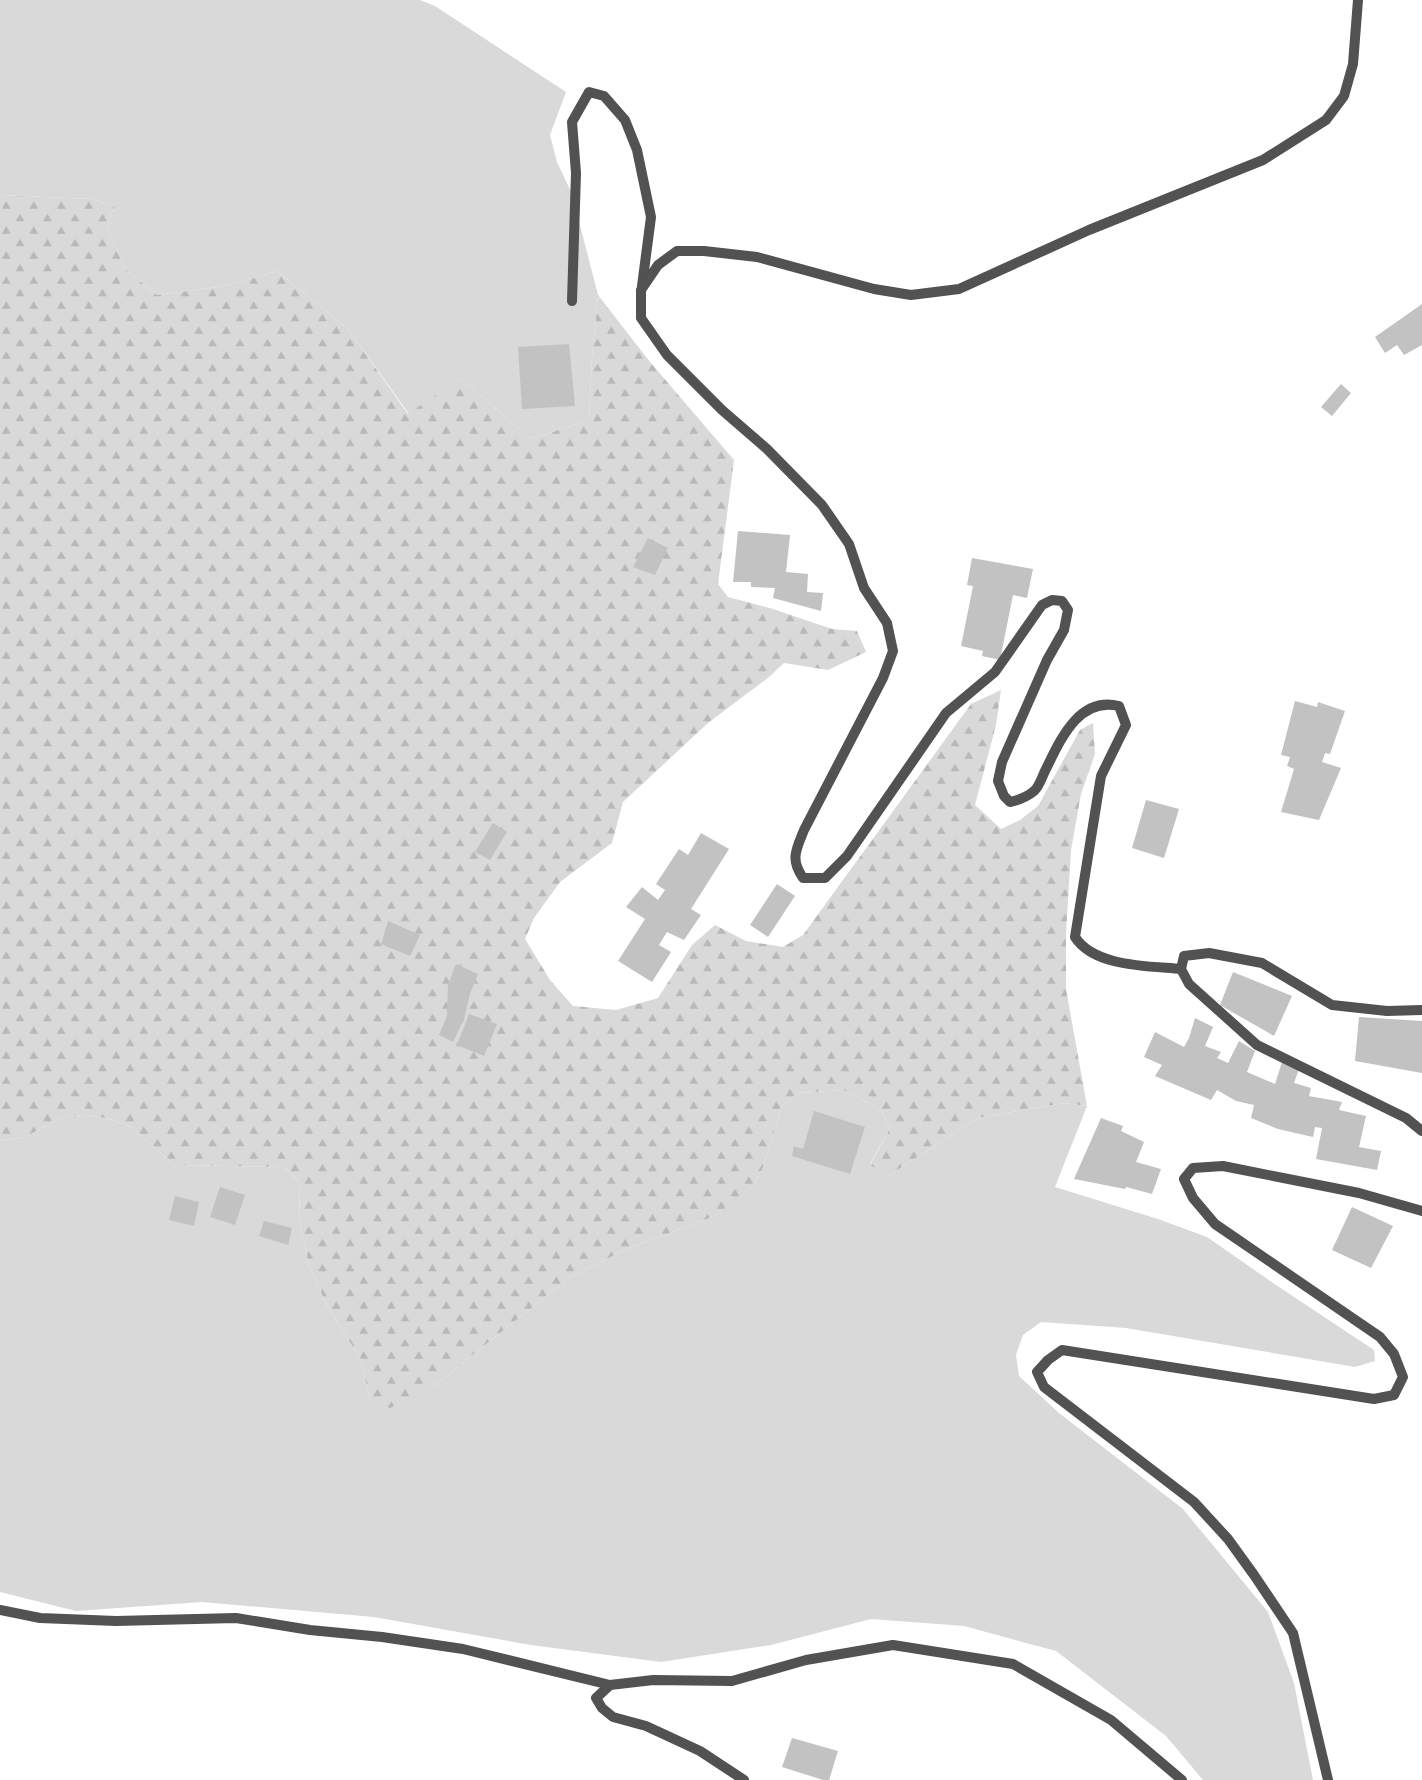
<svg xmlns="http://www.w3.org/2000/svg" width="1422" height="1780" viewBox="0 0 1422 1780" font-family="'Fira Sans Condensed',sans-serif">
	<style>
		.grass { fill: #d9d9d9 }
		.forest { fill: url(#forest-firs) }
		.building { fill: #c2c2c2 }
		.lines { fill: none; stroke-linecap: round; stroke-linejoin: round }
		.minor { stroke: #525252; stroke-width: 10 }
	</style>
	<defs>
		<pattern id="forest-firs" width="22" height="20" patternUnits="userSpaceOnUse" patternTransform="scale(1.25)"><rect width="22" height="20" fill="#d9d9d9"/><path d="M5 1l3.5 6h-7zM16 11l3.5 6h-7z" fill="#b8b8b8"/></pattern>
	</defs>
	<rect width="100%" height="100%" fill="#fff"/>
	<g class="grass">
		<polygon points="0,0 420,0 435,6 566,92 550,135 557,162 572,194 598,295 592,357 589,420 531,439 460,378 409,414 348,329 277,271 225,286 157,295 125,269 107,226 114,206 93,199 0,195"/>
		<polygon points="843,1090 881,1110 890,1128 870,1164 888,1176 978,1118 1064,1103 1087,1106 1055,1187 1158,1219 1207,1237 1276,1285 1374,1350 1375,1361 1355,1367 1126,1328 1041,1322 1023,1335 1016,1355 1019,1376 1059,1413 1183,1509 1268,1612 1294,1683 1313,1780 1203,1780 1166,1736 1056,1651 964,1626 871,1619 771,1645 661,1662 531,1645 374,1617 202,1602 76,1611 0,1592 0,1141 25,1137 65,1116 88,1115 110,1119 131,1127 174,1165 284,1167 299,1182 300,1225 309,1265 326,1304 361,1360 370,1401 430,1389 569,1278 629,1248 715,1216 751,1188 762,1170 782,1106 800,1093"/>
	</g>
	<polygon class="forest" points="0,195 93,199 114,206 107,226 125,269 157,295 225,286 277,271 348,329 408,414 460,378 531,439 589,420 592,357 598,295 650,362 734,460 718,584 728,597 773,609 832,629 857,631 866,652 828,670 784,663 769,677 708,723 623,802 612,843 560,882 534,918 525,939 550,980 573,1006 616,1010 658,998 692,945 715,925 746,941 783,947 803,935 971,704 1001,690 996,725 975,805 1001,829 1020,820 1038,806 1080,730 1093,723 1095,754 1081,794 1071,850 1066,934 1066,989 1087,1106 1064,1103 978,1118 888,1176 870,1165 890,1128 881,1110 843,1090 800,1093 782,1106 762,1170 751,1188 733,1203 715,1216 629,1248 569,1278 430,1389 390,1408 370,1401 361,1360 326,1304 309,1265 300,1225 299,1182 284,1167 174,1165 131,1127 110,1119 88,1115 65,1116 25,1137 0,1141"/>
	<g class="building">
		<polygon points="1422,304 1422,345 1404,355 1397,345 1385,353 1375,337"/>
		<polygon points="569,344 575,406 522,409 518,347"/>
		<polygon points="1341,384 1351,393 1332,416 1321,407"/>
		<polygon points="738,531 790,535 786,572 808,574 807,592 823,593 821,611 773,598 775,588 751,587 751,582 733,582"/>
		<polygon points="648,538 668,548 655,575 633,567"/>
		<polygon points="972,558 1033,569 1027,598 1013,595 1000,660 982,656 983,651 961,646 973,586 967,585"/>
		<polygon points="1295,701 1317,707 1318,702 1345,711 1330,754 1325,753 1322,762 1341,768 1319,820 1281,812 1294,769 1287,766 1290,757 1281,755"/>
		<polygon points="1146,800 1179,809 1164,858 1132,848"/>
		<polygon points="493,823 507,832 490,860 475,852"/>
		<polygon points="701,833 729,849 691,909 701,915 684,940 667,932 659,945 671,952 652,982 618,961 645,919 626,907 642,887 658,900 665,890 656,884 679,849 688,855"/>
		<polygon points="777,884 795,896 768,937 750,925"/>
		<polygon points="388,921 420,935 410,956 381,944"/>
		<polygon points="456,964 478,974 470,994 464,1019 453,1042 439,1035 447,1016 448,985"/>
		<polygon points="1233,972 1292,996 1274,1036 1220,1005"/>
		<polygon points="469,1014 497,1024 484,1056 457,1045"/>
		<polygon points="1359,1017 1422,1021 1422,1073 1355,1061"/>
		<polygon points="1195,1018 1213,1027 1205,1046 1221,1052 1217,1058 1228,1063 1239,1041 1255,1051 1247,1072 1275,1084 1282,1062 1299,1069 1294,1083 1311,1088 1309,1096 1342,1102 1339,1110 1366,1116 1359,1147 1381,1151 1377,1170 1316,1159 1322,1128 1315,1127 1313,1137 1278,1129 1251,1118 1254,1105 1236,1101 1217,1090 1211,1100 1155,1076 1162,1065 1144,1057 1155,1032 1184,1047 1189,1038"/>
		<polygon points="814,1111 865,1127 850,1174 792,1156 794,1146 803,1149"/>
		<polygon points="1101,1118 1123,1126 1121,1131 1144,1142 1136,1162 1161,1169 1152,1194 1126,1187 1125,1189 1074,1179"/>
		<polygon points="220,1187 245,1195 235,1225 210,1217"/>
		<polygon points="175,1196 199,1202 194,1226 169,1220"/>
		<polygon points="1352,1207 1393,1226 1371,1268 1332,1250"/>
		<polygon points="264,1221 292,1228 288,1245 259,1236"/>
		<polygon points="792,1738 838,1751 829,1780 823,1780 782,1767"/>
	</g>
	<g class="lines">
		<g class="minor">
			<polyline points="572,301 576,173 572,122 589,92 604,96 625,120 637,150 651,217 642,286"/>
			<path d="M1181,969C1149,966 1094,967 1075,937L1101,776L1126,725L1119,706C1078,696 1060,741 1045,771C1042,777 1039,787 1034,791C1027,797 1019,800 1010,802L1004,796L998,781L1002,762L1047,660L1064,630L1068,610L1062,601L1052,600L1042,605L995,672L946,713L847,856L825,878H803C790,859 796,850 804,830L883,678L893,651L887,623L864,588L849,544L822,505L767,449L722,410L667,355L641,318V290L658,265L677,251H704L757,257L874,289L911,295L959,289L1089,230L1263,160L1326,120L1344,96L1353,64L1358,0"/>
			<polyline points="1422,1010 1387,1011 1332,1005 1262,963 1209,953 1184,956 1181,969 1189,984 1257,1045 1406,1118 1422,1131"/>
			<polyline points="0,1610 40,1618 116,1621 236,1618 310,1630 382,1637 463,1649 610,1685"/>
			<polyline points="744,1780 700,1751 646,1726 613,1717 602,1708 596,1698 610,1685 653,1680 732,1681 806,1660 893,1645 1013,1664 1111,1720 1182,1780"/>
			<polyline points="1328,1780 1293,1633 1254,1575 1228,1539 1194,1502 1044,1387 1037,1372 1048,1360 1062,1350 1374,1399 1394,1395 1403,1377 1394,1354 1380,1337 1215,1224 1193,1198 1184,1179 1193,1168 1223,1166 1359,1193 1422,1211"/>
		</g>
	</g>
</svg>
